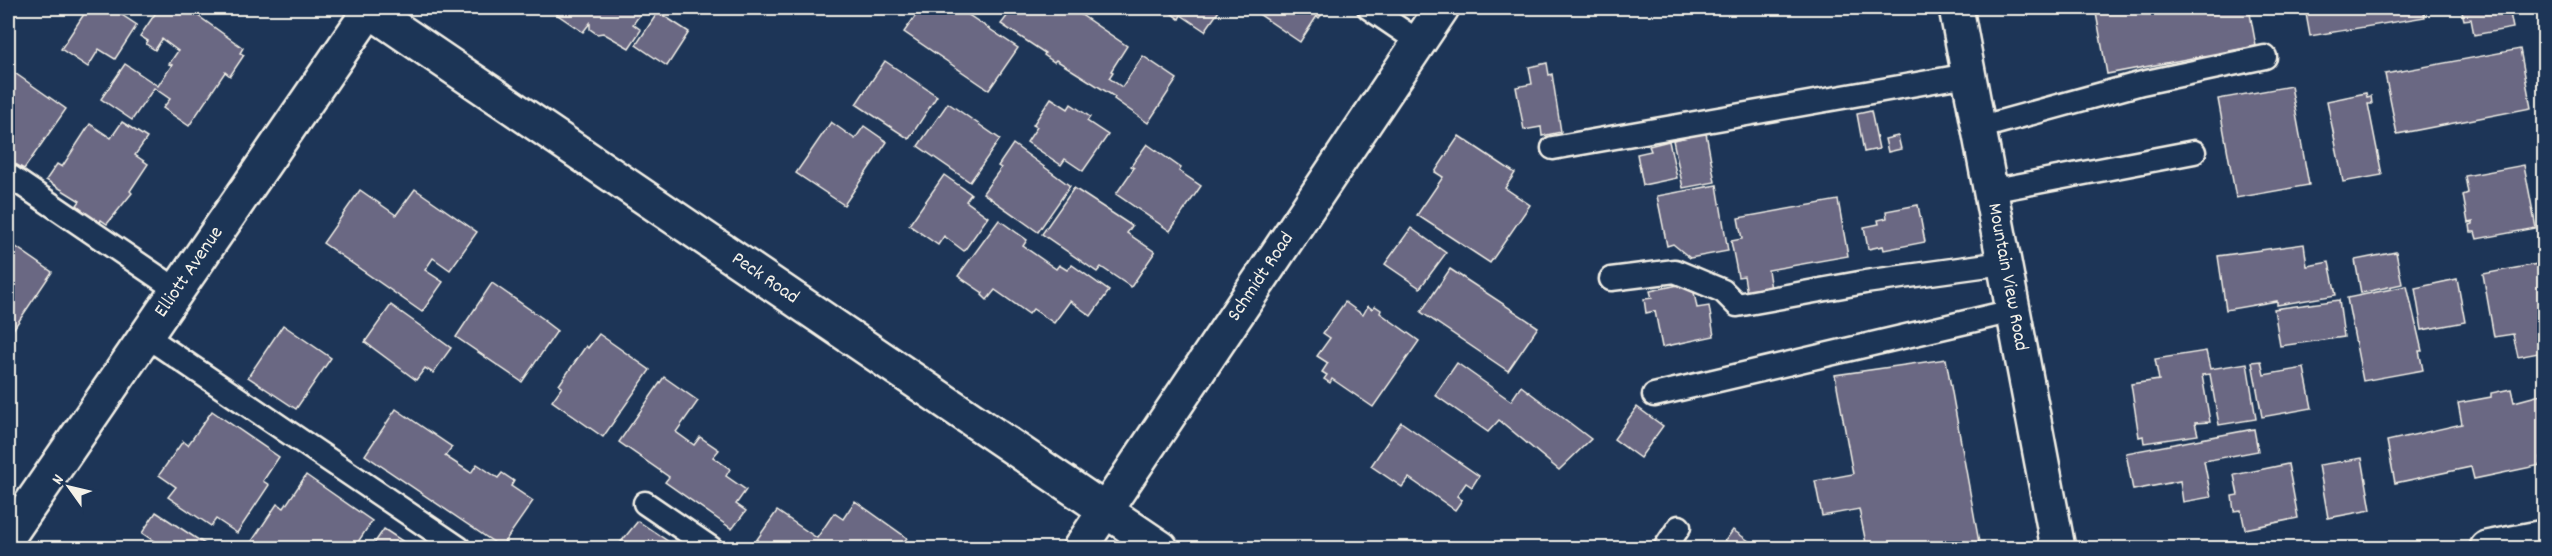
<svg xmlns="http://www.w3.org/2000/svg" width="2552" height="556" viewBox="0 0 2552 556" font-family="Dekko,sans-serif">
	<style>
		.building { fill: #6b6783; stroke: #f4f1e8; stroke-width: 1.5 }
		.lines { fill: none; stroke-linecap: round; stroke-linejoin: round }
		.service-casing { stroke: #f4f1e8; stroke-width: 27 }
		.minor-casing { stroke: #f4f1e8; stroke-width: 38 }
		.tertiary-casing { stroke: #f4f1e8; stroke-width: 38 }
		.secondary-casing { stroke: #f4f1e8; stroke-width: 38 }
		.service { stroke: #1d3557; stroke-width: 22 }
		.minor { stroke: #1d3557; stroke-width: 33 }
		.tertiary { stroke: #1d3557; stroke-width: 33 }
		.secondary { stroke: #1d3557; stroke-width: 33 }
		.labels { text-anchor: middle; dominant-baseline: central; stroke-width: 4.5; stroke-linejoin: round; paint-order: stroke }
		.street-label { font-size: 20px; fill: #f4f1e8; stroke: #1d3557 }
	</style>
	<rect width="100%" height="100%" fill="#1d3557"/>
	<filter id="ink" filterUnits="userSpaceOnUse"><feTurbulence type="fractalNoise" baseFrequency=".0167" numOctaves="2"/><feDisplacementMap in="SourceGraphic" scale="12" xChannelSelector="R" yChannelSelector="G"/><feConvolveMatrix kernelMatrix="1 2 1 2 8 2 1 2 1" color-interpolation-filters="sRGB"/></filter>
	<g filter="url(#ink)">
		<g class="building">
			<polygon points="88,8 123,8 119,13 137,25 115,59 99,49 88,67 61,49"/>
			<polygon points="159,8 174,8 180,11 182,8 187,8 243,48 240,53 244,55 230,76 225,72 189,126 163,108 170,99 154,88 132,120 101,99 125,64 158,86 172,65 169,64 178,51 162,39 155,50 146,44 148,41 140,36"/>
			<polygon points="554,8 645,8 633,24 641,30 629,48 603,33 597,34 590,29 590,23 583,32 552,11"/>
			<polygon points="921,8 958,8 1018,48 989,90 904,32"/>
			<polygon points="1008,8 1071,8 1127,46 1111,71 1113,72 1109,78 1122,87 1143,56 1177,79 1148,123 1114,99 1115,97 1056,60 1054,62 1044,55 1045,53 1001,24 1008,15 1004,12"/>
			<polygon points="1170,8 1221,8 1205,31 1181,15 1179,19 1171,13 1173,10"/>
			<polygon points="1250,8 1327,8 1319,18 1317,16 1300,42"/>
			<polygon points="2125,8 2249,8 2256,46 2107,74 2096,13"/>
			<polygon points="2305,8 2423,8 2425,17 2310,36"/>
			<polygon points="2461,8 2509,8 2513,28 2474,35 2471,19 2464,20"/>
			<polygon points="658,12 689,32 667,66 636,45"/>
			<polygon points="2520,49 2531,108 2397,134 2385,74"/>
			<polygon points="885,61 937,96 909,139 856,104"/>
			<polygon points="1547,63 1549,75 1552,74 1561,132 1542,136 1541,127 1524,130 1516,87 1532,84 1529,67"/>
			<polygon points="9,69 66,109 24,169 8,160"/>
			<polygon points="2291,86 2309,185 2236,198 2218,99"/>
			<polygon points="2366,93 2367,97 2371,96 2372,104 2368,104 2382,175 2343,182 2327,101"/>
			<polygon points="1051,98 1068,109 1071,104 1090,117 1087,121 1108,135 1083,171 1065,159 1061,165 1027,142 1037,127 1033,125"/>
			<polygon points="948,103 1000,139 970,182 918,146"/>
			<polygon points="1871,111 1879,149 1864,152 1857,114"/>
			<polygon points="122,122 147,138 135,155 148,164 130,191 132,193 107,224 101,220 100,223 81,211 82,209 77,205 80,201 46,180 57,164 62,167 90,124 111,138"/>
			<polygon points="831,122 855,139 864,126 887,142 844,205 796,173"/>
			<polygon points="1706,133 1715,182 1683,188 1673,140"/>
			<polygon points="1459,136 1515,173 1505,188 1530,205 1490,263 1417,215 1443,177 1435,172"/>
			<polygon points="1898,136 1901,149 1888,152 1885,139"/>
			<polygon points="1669,141 1677,178 1643,185 1637,154 1651,151 1649,146"/>
			<polygon points="1013,144 1070,186 1038,232 983,193 1001,168 998,166"/>
			<polygon points="1147,144 1181,168 1179,171 1201,186 1170,231 1116,194 1134,168 1131,166"/>
			<polygon points="2524,165 2536,228 2477,239 2475,232 2471,232 2470,225 2473,224 2473,222 2468,223 2463,195 2468,193 2465,176"/>
			<polygon points="944,175 971,194 966,201 988,217 964,251 944,236 938,245 909,225"/>
			<polygon points="1717,185 1728,251 1690,258 1673,244 1667,246 1657,196"/>
			<polygon points="1074,188 1132,226 1127,233 1155,252 1131,287 1101,267 1097,272 1042,234"/>
			<polygon points="415,189 477,232 450,270 433,258 425,270 443,282 422,312 323,243 360,190 396,215"/>
			<polygon points="1838,200 1848,256 1768,270 1771,289 1747,294 1744,276 1738,277 1731,241 1742,239 1738,218"/>
			<polygon points="1918,205 1925,242 1884,250 1883,246 1868,249 1864,227 1879,224 1878,220 1887,218 1886,211"/>
			<polygon points="999,220 1027,240 1023,246 1056,269 1059,265 1067,270 1072,265 1109,291 1091,316 1070,301 1054,323 1033,309 1029,314 995,290 987,300 982,295 983,293 958,276"/>
			<polygon points="1411,228 1446,253 1420,288 1385,264"/>
			<polygon points="9,242 52,272 8,337 8,245"/>
			<polygon points="2304,244 2307,266 2329,262 2336,295 2277,305 2277,301 2226,310 2218,256"/>
			<polygon points="2396,252 2402,284 2361,293 2355,260"/>
			<polygon points="2543,263 2544,352 2518,357 2513,334 2494,337 2483,274"/>
			<polygon points="1450,269 1538,327 1508,371 1421,312"/>
			<polygon points="2457,279 2465,322 2422,330 2415,288"/>
			<polygon points="1692,282 1697,308 1709,306 1714,336 1662,347 1655,311 1646,313 1644,299 1652,298 1650,291"/>
			<polygon points="492,283 545,320 544,321 557,331 522,382 456,337"/>
			<polygon points="2407,286 2422,351 2419,351 2423,370 2363,381 2347,298"/>
			<polygon points="2339,300 2344,337 2280,346 2274,309"/>
			<polygon points="1345,302 1363,315 1368,306 1372,309 1375,306 1381,310 1380,313 1419,341 1373,407 1332,379 1330,383 1324,379 1327,375 1322,372 1328,363 1317,356 1330,338 1323,333"/>
			<polygon points="391,305 451,348 433,373 425,368 416,380 365,342"/>
			<polygon points="283,325 331,358 296,409 248,377"/>
			<polygon points="599,334 650,370 603,437 552,401 562,387 559,385 586,346 588,348"/>
			<polygon points="2206,351 2210,369 2247,363 2256,419 2219,425 2210,374 2202,375 2210,422 2195,423 2198,435 2144,443 2143,436 2139,437 2131,384 2159,380 2155,359"/>
			<polygon points="1946,359 1980,548 1867,548 1859,509 1822,516 1815,481 1853,474 1835,375"/>
			<polygon points="2261,361 2264,375 2304,368 2312,408 2262,417 2252,362"/>
			<polygon points="1457,363 1511,401 1521,386 1591,439 1559,470 1499,420 1488,432 1435,395"/>
			<polygon points="664,377 698,401 676,432 694,445 700,437 719,450 713,457 730,469 726,476 746,490 736,504 746,511 732,529 665,482 669,477 619,442"/>
			<polygon points="2511,389 2514,402 2544,394 2544,456 2540,457 2541,465 2474,479 2471,467 2395,483 2387,441 2462,424 2458,403 2491,397 2491,393"/>
			<polygon points="1637,407 1663,426 1640,458 1614,439"/>
			<polygon points="396,409 452,447 445,456 471,473 477,464 498,478 502,473 514,481 511,486 533,501 501,547 365,455"/>
			<polygon points="212,411 279,457 263,481 269,485 237,533 216,519 211,526 168,497 176,487 159,475 183,441 188,445"/>
			<polygon points="1401,422 1479,476 1472,487 1466,483 1457,496 1462,500 1455,510 1409,478 1402,487 1371,466"/>
			<polygon points="2254,429 2258,451 2204,461 2211,497 2183,502 2180,481 2133,490 2126,453"/>
			<polygon points="2362,458 2371,510 2328,518 2319,465"/>
			<polygon points="2288,464 2298,518 2245,529 2241,510 2234,511 2232,496 2238,495 2234,475"/>
			<polygon points="306,475 372,521 354,548 257,548 250,544 277,504 284,508"/>
			<polygon points="855,501 907,538 899,548 758,548 753,545 777,511 817,538 834,513 843,519"/>
			<polygon points="156,512 211,548 154,548 152,546 155,542 142,533"/>
			<polygon points="638,521 678,548 616,548"/>
			<polygon points="384,529 413,548 371,548"/>
			<polygon points="1733,530 1759,548 1720,548"/>
		</g>
		<g class="lines">
			<g class="service-casing">
				<g id="service">
					<polyline points="1369,8 1419,42"/>
					<polyline points="1978,128 2142,83 2265,57"/>
					<polyline points="1553,148 1968,75"/>
					<polyline points="8,175 177,290"/>
					<polyline points="1990,191 2194,152"/>
					<polyline points="1611,279 1675,271 1723,291 1737,305 1865,282 2003,263"/>
					<polyline points="146,336 459,548"/>
					<polyline points="1654,395 2013,311"/>
					<polyline points="645,503 711,548"/>
					<polyline points="1665,548 1679,527"/>
				</g>
			</g>
			<g class="minor-casing">
				<g id="minor">
					<path id="s1" d="M1080,548L1442,8"/>
					<polyline points="2487,548 2544,537"/>
				</g>
			</g>
			<g class="tertiary-casing">
				<g id="tertiary">
					<path id="s2" d="M1956,8L2058,548"/>
					<path id="s3" d="M8,537L371,8"/>
				</g>
			</g>
			<g class="secondary-casing">
				<g id="secondary">
					<path id="s4" d="M366,8L1161,548"/>
				</g>
			</g>
			<use href="#service" class="service"/>
			<use href="#minor" class="minor"/>
			<use href="#tertiary" class="tertiary"/>
			<use href="#secondary" class="secondary"/>
		</g>
	</g>
	<g class="labels">
		<g class="street-label">
			<text stroke="none"><textPath href="#s3" startOffset="321">Elliott Avenue</textPath></text>
			<text stroke="none"><textPath href="#s4" startOffset="482">Peck Road</textPath></text>
			<text stroke="none"><textPath href="#s1" startOffset="326">Schmidt Road</textPath></text>
			<text stroke="none"><textPath href="#s2" startOffset="274">Mountain View Road</textPath></text>
		</g>
	</g>
	<rect width="2552" height="556" fill="none" stroke="#1d3557" stroke-width="30"/>
	<rect x="15" y="15" width="2522" height="526" fill="none" stroke="#f4f1e8" stroke-width="2" filter="url(#ink)"/>
	<g transform="translate(69 487) rotate(304)" stroke="#1d3557" stroke-width="4.5" paint-order="stroke">
	<path d="M0-4.5L10 22L0 15L-10 22Z" fill="#f4f1e8"/>
	<text y="-9" font-size="16" font-weight="bold" text-anchor="middle" fill="#f4f1e8">N</text>
	</g>
</svg>
